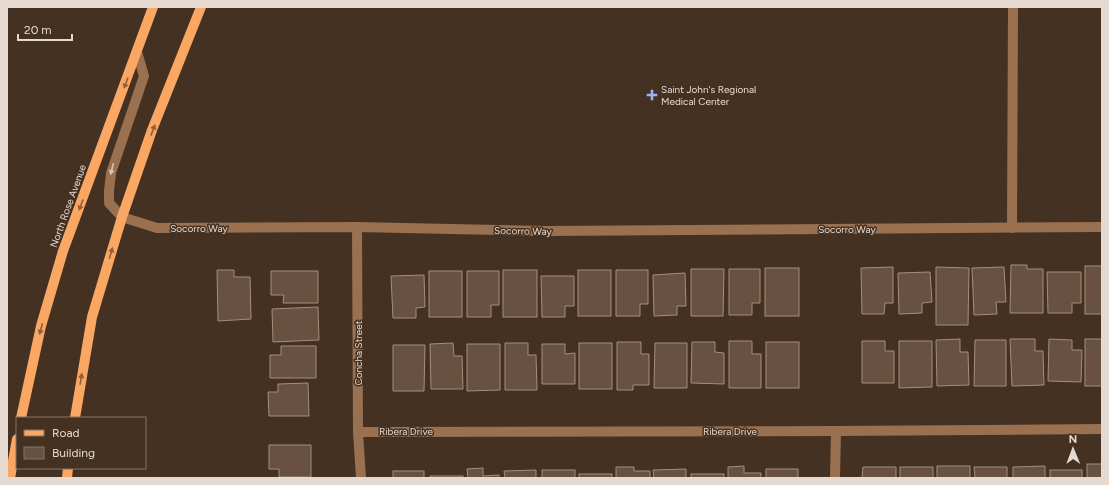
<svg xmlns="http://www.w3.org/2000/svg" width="1109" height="485" viewBox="0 0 1109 485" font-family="Figtree,sans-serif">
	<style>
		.building { fill: #685140; stroke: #a68e7b }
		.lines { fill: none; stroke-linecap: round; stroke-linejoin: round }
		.minor { stroke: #997050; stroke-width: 10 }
		.major { stroke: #faa763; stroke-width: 10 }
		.oneway { fill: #8d603b }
		.oneway2 { fill: #d7c4b6 }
		.poi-dot { fill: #9bb5fd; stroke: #453121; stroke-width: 1.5 }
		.labels { text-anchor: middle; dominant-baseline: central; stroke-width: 3; stroke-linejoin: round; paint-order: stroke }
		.poi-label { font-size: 10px; fill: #e6d9cf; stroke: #453121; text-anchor: start }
		.street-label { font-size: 10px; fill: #e6d9cf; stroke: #453121 }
	</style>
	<rect width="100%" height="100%" fill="#453121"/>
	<g class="building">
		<polygon points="1011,265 1027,265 1027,269 1043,269 1043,313 1010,313"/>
		<rect x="1085" y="266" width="17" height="48"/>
		<polygon points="893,267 893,303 885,303 884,314 862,314 861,268"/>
		<polygon points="936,267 969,268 968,325 936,325"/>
		<polygon points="1004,267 1006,302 996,302 997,314 974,315 972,268"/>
		<rect x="765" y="268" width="34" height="48"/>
		<polygon points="691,269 724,269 723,316 691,316"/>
		<polygon points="729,269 760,269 760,303 752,303 752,315 729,315"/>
		<polygon points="217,270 234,270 234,277 250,277 251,319 218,321"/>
		<rect x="503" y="270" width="34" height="47"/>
		<rect x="578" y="270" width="33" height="46"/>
		<polygon points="616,270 648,270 648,304 640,304 640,316 616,316"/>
		<polygon points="271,271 318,271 318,303 283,303 284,295 271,295"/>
		<rect x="429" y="271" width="33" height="46"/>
		<polygon points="467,271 499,271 499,305 491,305 491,317 467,317"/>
		<polygon points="930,272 932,302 922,303 922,313 899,314 898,273"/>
		<polygon points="1047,272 1081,272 1081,303 1072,303 1072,313 1048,313"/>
		<polygon points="685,273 686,306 677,306 677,315 654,316 653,275"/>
		<polygon points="424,275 425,307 416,308 416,318 393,318 391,276"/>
		<polygon points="541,276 574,276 574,306 565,306 565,317 542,317"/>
		<polygon points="318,307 319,340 273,342 272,309"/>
		<polygon points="960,339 960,352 968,352 969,385 937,386 936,340"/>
		<polygon points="1010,339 1035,339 1035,351 1043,351 1044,385 1012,386"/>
		<polygon points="1049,339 1072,340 1072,350 1082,350 1081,382 1048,381"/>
		<rect x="1085" y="339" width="17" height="47"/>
		<polygon points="975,340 1006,340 1006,386 974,386"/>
		<polygon points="729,341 752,341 752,354 761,354 761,388 729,388"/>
		<polygon points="862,341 885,341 885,351 894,351 894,383 862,383"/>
		<polygon points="899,341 932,341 932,387 899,388"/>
		<polygon points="617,342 641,342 641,354 649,354 649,385 633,385 633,390 617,390"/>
		<polygon points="692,342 715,342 715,352 724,353 724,384 691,383"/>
		<rect x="766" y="342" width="33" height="46"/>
		<polygon points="453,343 454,356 462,356 463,389 431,389 430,344"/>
		<polygon points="505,343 528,343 528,355 536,355 537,390 505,390"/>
		<rect x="579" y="343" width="33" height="46"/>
		<polygon points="655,343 687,343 687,388 654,388"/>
		<polygon points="467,344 500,344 500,390 467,391"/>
		<polygon points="542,344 565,344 565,354 575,353 575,384 542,384"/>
		<polygon points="393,345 425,345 424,391 393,391"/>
		<polygon points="281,346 316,346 316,378 270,378 270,355 281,355"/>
		<polygon points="308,383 309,416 269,416 268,392 278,392 278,384"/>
		<polygon points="269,445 311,445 311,477 279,477 279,469 269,469"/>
		<rect x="1087" y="464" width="15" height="14"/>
		<polygon points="744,466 744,473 761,473 761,478 728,478 728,467"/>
		<rect x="937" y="466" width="33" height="12"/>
		<polygon points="1045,466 1045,478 1013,478 1013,467"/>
		<polygon points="616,467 634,467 634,471 650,471 650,478 616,478"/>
		<polygon points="863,467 896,467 896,478 862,478"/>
		<rect x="900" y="467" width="33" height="11"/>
		<polygon points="974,467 1007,467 1007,478 975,478"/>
		<polygon points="483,468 483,476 499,475 499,478 468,478 467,469"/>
		<polygon points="686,469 686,478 654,478 653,470"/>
		<rect x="766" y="469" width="32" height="9"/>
		<polygon points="536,470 536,478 505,478 504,471"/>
		<rect x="542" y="470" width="33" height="8"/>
		<rect x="1050" y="470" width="32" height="8"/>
		<rect x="393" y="471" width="31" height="7"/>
		<rect x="579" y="474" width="33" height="4"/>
		<rect x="691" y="474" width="33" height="4"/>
		<rect x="430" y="476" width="33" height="2"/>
	</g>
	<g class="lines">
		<g class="minor">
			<polyline points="137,52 144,76 111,173 109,191 109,203 122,217 157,228 357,227 547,231 1102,227"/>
			<polyline points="357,227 358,432 361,478"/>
			<polyline points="1012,228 1013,7"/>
			<polyline points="358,432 836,431 1102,429"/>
			<polyline points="835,478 836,431"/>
		</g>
		<g class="major">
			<polyline points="21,418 41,326 63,251 153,7"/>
			<polyline points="75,418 92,317 122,217 152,130 201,7"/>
			<polyline points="10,478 17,439"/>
			<polyline points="67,478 68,468"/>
		</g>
	</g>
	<defs><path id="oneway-solid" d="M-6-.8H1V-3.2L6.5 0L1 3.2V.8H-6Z"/></defs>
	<g class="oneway">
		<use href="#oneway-solid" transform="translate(126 83) rotate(110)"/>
		<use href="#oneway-solid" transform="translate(153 130) rotate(-70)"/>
		<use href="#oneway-solid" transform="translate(81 205) rotate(110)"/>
		<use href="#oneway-solid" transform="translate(111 253) rotate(-74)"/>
		<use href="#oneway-solid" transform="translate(41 329) rotate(104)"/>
		<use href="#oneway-solid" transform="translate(81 379) rotate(-80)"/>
	</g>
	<use class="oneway2" href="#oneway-solid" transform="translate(112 169) rotate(104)"/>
	<path class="poi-dot" d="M650 89h4v4h4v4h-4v4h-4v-4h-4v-4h4z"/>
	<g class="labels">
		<g class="poi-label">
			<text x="661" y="89">Saint John's Regional<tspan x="661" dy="12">Medical Center</tspan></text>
		</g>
		<g class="street-label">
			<text transform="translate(68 206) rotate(-70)">North Rose Avenue</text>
			<text x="199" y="228">Socorro Way</text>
			<text x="847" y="229">Socorro Way</text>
			<text transform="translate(523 231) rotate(1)">Socorro Way</text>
			<text transform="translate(358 353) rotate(-90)">Concha Street</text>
			<text x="406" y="431">Ribera Drive</text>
			<text x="730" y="431">Ribera Drive</text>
		</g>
	</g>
	<rect width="1109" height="485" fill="none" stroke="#e6d9cf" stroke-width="16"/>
	<rect x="16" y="417" width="130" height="52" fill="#453121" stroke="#857467"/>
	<rect x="24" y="430" width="20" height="6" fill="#faa763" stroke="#857467"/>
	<text x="52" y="437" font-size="12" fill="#e6d9cf">Road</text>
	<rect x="24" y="447" width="20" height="12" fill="#685140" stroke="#857467"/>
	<text x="52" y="457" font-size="12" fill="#e6d9cf">Building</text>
	<g transform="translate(1073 449) rotate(359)" stroke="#453121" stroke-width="3" paint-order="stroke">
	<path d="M0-3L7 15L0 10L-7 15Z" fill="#e6d9cf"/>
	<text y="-6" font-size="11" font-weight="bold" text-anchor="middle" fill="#e6d9cf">N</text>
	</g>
	<path d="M18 34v6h54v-6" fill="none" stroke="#e6d9cf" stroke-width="2"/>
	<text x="24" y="34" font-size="12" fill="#e6d9cf" stroke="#453121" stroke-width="3" paint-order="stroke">20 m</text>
</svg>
